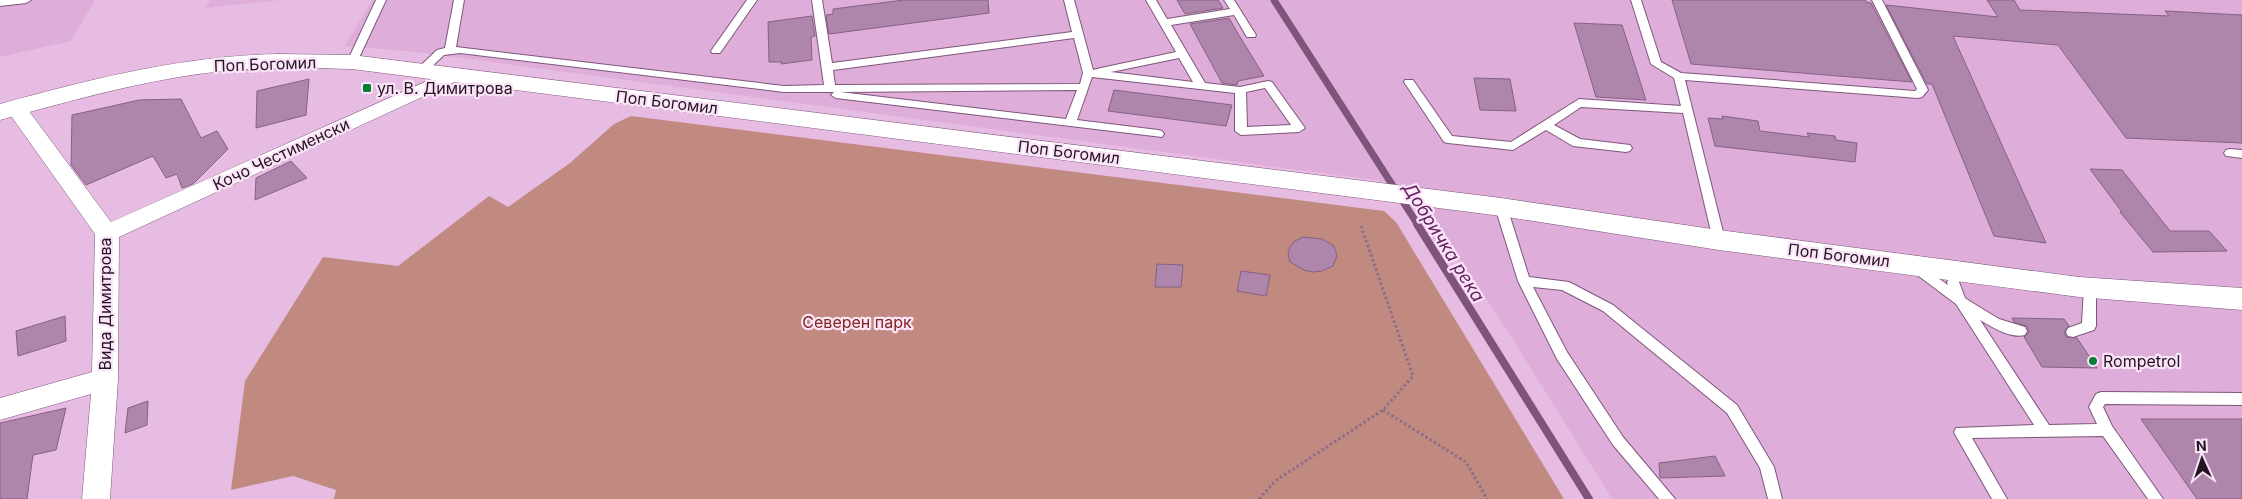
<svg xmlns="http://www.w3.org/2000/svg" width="2242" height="499" viewBox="0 0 2242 499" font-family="Inter,sans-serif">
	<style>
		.built { fill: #deadd9 }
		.green { fill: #c18a81 }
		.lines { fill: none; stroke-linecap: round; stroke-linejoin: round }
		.stream-far1 { stroke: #7e547b; stroke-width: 7 }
		.stream { stroke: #7e547b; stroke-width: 8 }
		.building { fill: #ae86ab; stroke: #866083 }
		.service-casing { stroke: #7d577a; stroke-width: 2 }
		.minor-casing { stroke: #7d577a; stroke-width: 1 }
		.tertiary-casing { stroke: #7d577a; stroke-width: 1 }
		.path { stroke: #8b6d88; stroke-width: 3; stroke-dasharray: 2.5 2.5; stroke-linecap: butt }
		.service { fill: #fff; fill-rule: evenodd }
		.minor { fill: #fff; fill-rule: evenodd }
		.tertiary { fill: #fff; fill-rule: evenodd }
		.poi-dot { fill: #057e36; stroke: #fbe4f8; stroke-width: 2 }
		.labels { text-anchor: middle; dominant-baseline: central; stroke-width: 4.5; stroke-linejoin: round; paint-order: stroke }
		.street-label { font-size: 16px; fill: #241523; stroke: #fbe4f8 }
		.poi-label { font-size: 16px; fill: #241523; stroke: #fbe4f8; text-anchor: start }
		.park-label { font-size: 16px; fill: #82271e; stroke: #fbe4f8 }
		.water-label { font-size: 18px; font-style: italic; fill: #642162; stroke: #fbe4f8 }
	</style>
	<rect width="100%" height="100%" fill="#e7bce3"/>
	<g class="built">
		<polygon points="0,0 95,0 71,41 0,57"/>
		<polygon points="210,0 280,0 206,8"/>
		<polygon points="372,0 2242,0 2242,499 1612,499 1512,338 1411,185 416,52 345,46"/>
	</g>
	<polygon class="green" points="631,116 1384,211 1396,222 1564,499 334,499 336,490 293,476 231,490 245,381 323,257 398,266 489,196 508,207 570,163 614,124"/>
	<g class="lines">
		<polyline class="stream-far1" points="1274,0 1418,225"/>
		<polyline class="stream" points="1417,224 1589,499"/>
	</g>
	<g class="building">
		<polygon points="904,0 988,0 989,13 829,34 826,15 833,14 833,9"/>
		<polygon points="1177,0 1218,0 1223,8 1185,14"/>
		<polygon points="1672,0 1865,0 1866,2 1871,3 1912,82 1691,64"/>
		<polygon points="1987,0 2014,0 2020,10 2169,16 2165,11 2242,15 2242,143 2126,138 2058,45 1953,36 2046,243 1994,236 1932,84 1927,84 1886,5 1998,17"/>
		<polygon points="812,16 815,36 811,37 812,60 781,64 782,62 769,62 768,22"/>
		<polygon points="1229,18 1237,32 1264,76 1238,81 1237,85 1222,83 1190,24"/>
		<polygon points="1574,23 1622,25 1646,100 1596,97"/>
		<polygon points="1474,78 1510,79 1516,111 1480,110"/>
		<polygon points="309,79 306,115 256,128 257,91"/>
		<polygon points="1114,90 1232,105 1226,126 1108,111"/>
		<polygon points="181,99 201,138 217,131 228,149 193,184 182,188 177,174 166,178 153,156 86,185 71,165 72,115 139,100"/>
		<polygon points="1722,116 1758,121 1760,131 1809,137 1807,133 1835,136 1836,140 1857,143 1855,162 1715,146 1708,118 1723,119"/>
		<polygon points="291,161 307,178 255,200 256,178"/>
		<polygon points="2090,169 2122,170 2170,231 2209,231 2227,251 2153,252 2120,212 2122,212"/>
		<polygon points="1303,237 1322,239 1334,246 1337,256 1333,266 1322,271 1313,272 1304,270 1290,262 1288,253 1290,247 1295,241"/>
		<polygon points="1157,264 1183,265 1181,287 1155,287"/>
		<polygon points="1241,271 1270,275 1266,296 1237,291"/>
		<polygon points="65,316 66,341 18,356 16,331"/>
		<polygon points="2012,318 2064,319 2069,326 2064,331 2066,337 2077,338 2097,368 2042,367 2024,337 2029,332 2027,326 2014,322"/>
		<polygon points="148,401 147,425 125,433 128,408"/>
		<polygon points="66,408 56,450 33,455 27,499 0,499 0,423"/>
		<polygon points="2141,419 2242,419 2242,499 2197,499"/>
		<polygon points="1715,456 1725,476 1660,478 1659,463"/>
	</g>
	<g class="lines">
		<g class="service-casing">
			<g id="service">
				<polygon points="0,0 31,0 26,3 0,6"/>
				<polygon points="376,0 386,0 357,62 356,64 348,64 347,62"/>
				<path d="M454,0H464L456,47L784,86L824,85L812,0H822L832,63L1072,32L1064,0H1074L1093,70L1101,68L1176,52L1146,0H1156L1167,19L1230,9L1224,0H1234L1256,35L1255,37H1247L1234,15L1171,25L1205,83L1240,87L1268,81L1272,82L1305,128L1299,132L1241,135L1235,131V93L1092,77L1077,120L1158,130L1162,131L1164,134L1162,137L836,98L831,95L834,92H784L460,53L444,55L425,73H417L416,71L417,69L437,50L445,48ZM1074,38L1083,73L1080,84L835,85L833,70ZM1179,58L1193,82L1111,72ZM1265,88L1291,125L1247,127L1246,92ZM1077,90L1066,119L840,92Z"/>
				<polygon points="747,0 757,0 720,53 712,53 711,51"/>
				<polygon points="1631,0 1641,0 1661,62 1681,73 1915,91 1917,89 1872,0 1882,0 1928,90 1922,97 1918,98 1685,80 1725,240 1719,244 1713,240 1683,113 1581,107 1554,125 1580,139 1630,145 1632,148 1630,151 1626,152 1573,146 1546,130 1513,150 1448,143 1444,142 1404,82 1405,80 1413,80 1452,136 1511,142 1579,99 1681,106 1674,78 1651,64"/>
				<polygon points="2230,149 2242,150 2242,158 2226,156 2224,153 2226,150"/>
				<polygon points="1501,203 1507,207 1529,277 1569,282 1613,305 1737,405 1774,467 1782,499 1768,499 1760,468 1727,413 1603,311 1562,290 1533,287 1567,352 1623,437 1675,499 1659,499 1613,445 1557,359 1518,281 1495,207"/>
				<path d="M1916,263L1948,285L1947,282L1956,268H1964L1966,271L1959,282L1965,298L1971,302L1999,319L2025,327L2027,331L2025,335C2011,339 1992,327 1980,320L2049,425L2097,424L2089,407L2096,394L2101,392L2242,393V405L2105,404L2103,407L2112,426L2163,499H2148L2103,436L1972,438L2007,499H1992L1956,436L1954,432L1956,428L2034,425L1956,304L1912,271L1910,268Z"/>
				<polygon points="2090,283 2095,285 2096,288 2096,326 2094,330 2073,337 2068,336 2066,332 2068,328 2082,323 2084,288 2085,285"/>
			</g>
		</g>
		<g class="minor-casing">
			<polygon id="minor" points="454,69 461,71 464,75 461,79 119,237 118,379 110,499 82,499 91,394 0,420 0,398 92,372 95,234 9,113 5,108 9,103 16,101 23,103 111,222"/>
		</g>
		<g class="tertiary-casing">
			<path id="tertiary" d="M278,54L352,55L1501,198L1719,230L2079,277L2242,288V310L2079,297L1719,250L1501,216L352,69C309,68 266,67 223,71C147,79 74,100 0,120V104C91,79 183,56 278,54Z"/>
		</g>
		<g class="path">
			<polyline points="1383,410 1466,462 1487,499"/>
			<polyline points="1259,499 1275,481 1383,410 1413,376 1361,226"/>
		</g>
		<use href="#service" class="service"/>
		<use href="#minor" class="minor"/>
		<use href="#tertiary" class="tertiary"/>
	</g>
	<g class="poi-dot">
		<rect x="362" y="83" width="10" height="10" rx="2.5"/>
		<circle cx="2093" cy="361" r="5"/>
	</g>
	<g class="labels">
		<g class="street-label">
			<text transform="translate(265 64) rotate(-2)">Поп Богомил</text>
			<text transform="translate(667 102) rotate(7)">Поп Богомил</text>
			<text transform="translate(1069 152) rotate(7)">Поп Богомил</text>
			<text transform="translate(281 154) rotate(-25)">Кочо Честименски</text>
			<text transform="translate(1839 255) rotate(7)">Поп Богомил</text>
			<text transform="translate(105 304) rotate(-90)">Вида Димитрова</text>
		</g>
		<g class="poi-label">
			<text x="377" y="88">ул. В. Димитрова</text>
			<text x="2103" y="361">Rompetrol</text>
		</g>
		<g class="park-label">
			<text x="857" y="322">Северен парк</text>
		</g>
		<g class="water-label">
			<text transform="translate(1444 242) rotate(58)">Добричка река</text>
		</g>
	</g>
	<g transform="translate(2202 459) rotate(357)" stroke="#fbe4f8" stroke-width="4" paint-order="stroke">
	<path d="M0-4L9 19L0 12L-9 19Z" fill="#241523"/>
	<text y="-8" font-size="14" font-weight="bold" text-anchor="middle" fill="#241523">N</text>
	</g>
</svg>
